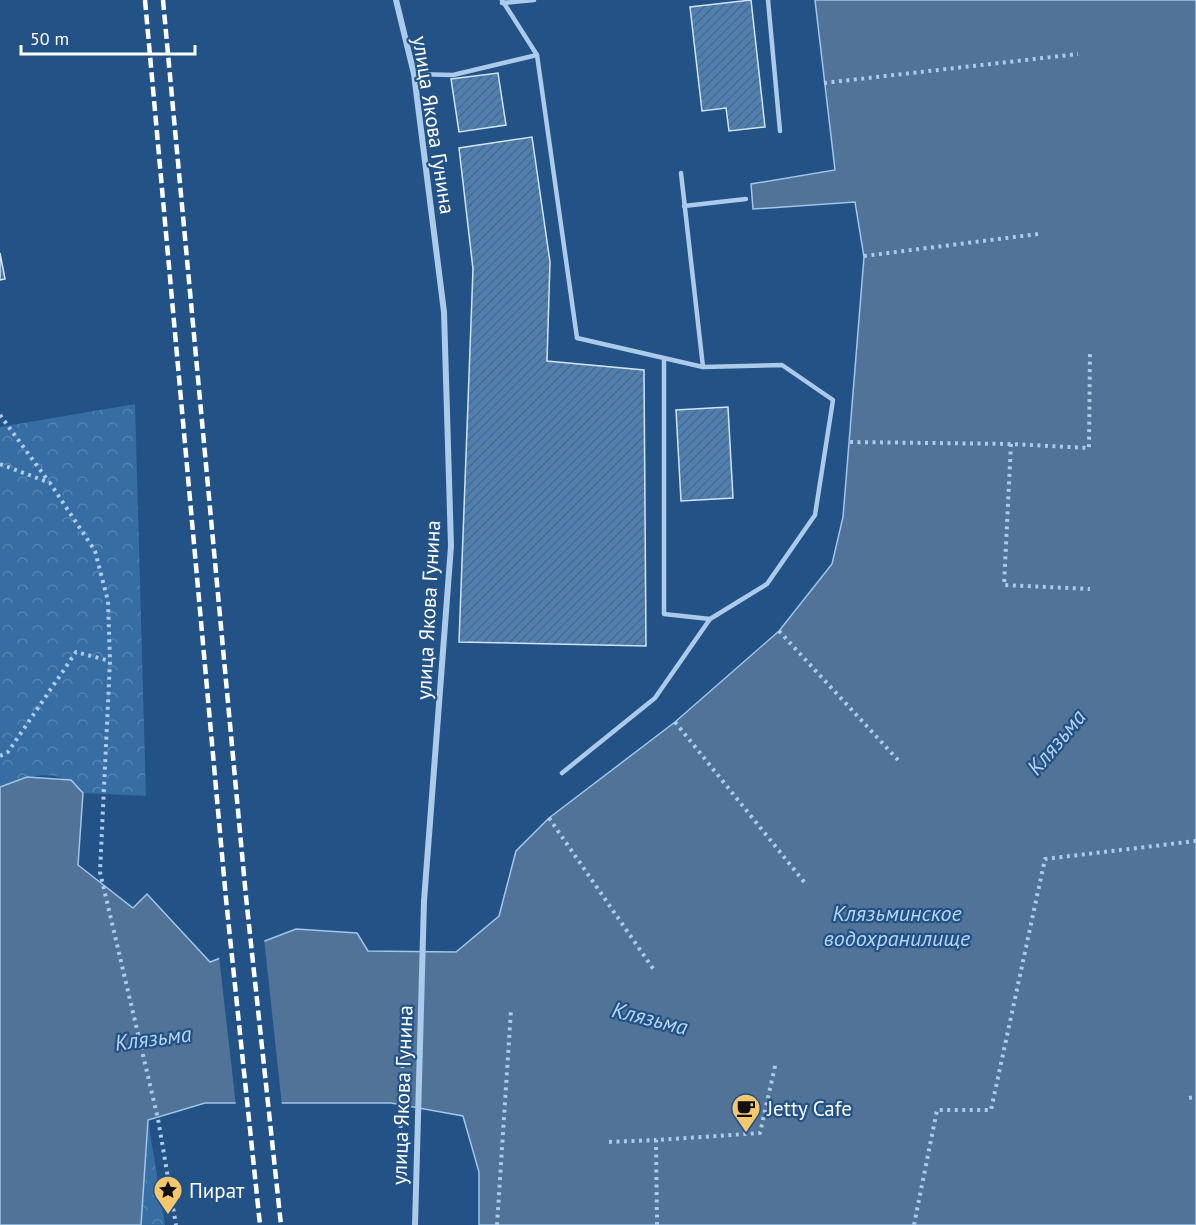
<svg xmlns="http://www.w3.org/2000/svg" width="1196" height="1225" viewBox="0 0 1196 1225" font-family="'PT Sans',sans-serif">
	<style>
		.forest { fill: url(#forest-crowns) }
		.water { fill: #517398; stroke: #a0c6ea; stroke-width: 1.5 }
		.pier { fill: #225286 }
		.building { fill: url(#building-hatch); stroke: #d0e4f7; stroke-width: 1.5 }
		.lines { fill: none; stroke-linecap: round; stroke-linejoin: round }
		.path { stroke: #accae9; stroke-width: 4; stroke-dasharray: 3 4.5; stroke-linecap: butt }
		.lane { stroke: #accae9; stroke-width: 4.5 }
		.street { stroke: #accae9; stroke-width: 6 }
		.rail { stroke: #fff; stroke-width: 4.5; stroke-dasharray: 10 4.5; stroke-linecap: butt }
		.labels { text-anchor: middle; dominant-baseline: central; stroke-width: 4.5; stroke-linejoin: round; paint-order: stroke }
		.street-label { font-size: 21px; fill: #fff; stroke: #225286 }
		.poi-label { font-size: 21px; fill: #fff; stroke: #225286; text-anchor: start }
		.water-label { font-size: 22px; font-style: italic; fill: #b7d4f1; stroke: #225286 }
	</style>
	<defs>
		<pattern id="forest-crowns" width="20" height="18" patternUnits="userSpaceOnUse" patternTransform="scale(1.5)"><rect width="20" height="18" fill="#366da3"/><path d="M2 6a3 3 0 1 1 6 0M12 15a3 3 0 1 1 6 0" fill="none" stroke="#5483b1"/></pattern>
		<pattern id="building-hatch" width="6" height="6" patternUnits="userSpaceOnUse" patternTransform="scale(1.5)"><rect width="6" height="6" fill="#4f7fb0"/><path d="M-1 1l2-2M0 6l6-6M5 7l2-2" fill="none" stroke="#4e6883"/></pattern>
	</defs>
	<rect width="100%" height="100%" fill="#225286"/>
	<g class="forest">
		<path d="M135,404L146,796L83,793C59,766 31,775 0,787V427Z"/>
		<polygon points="148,1120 165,1225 141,1225"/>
	</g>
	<polygon class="water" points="815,0 1196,0 1196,1225 479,1225 479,1172 463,1116 391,1103 205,1103 148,1120 141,1225 0,1225 0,787 27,777 71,780 83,793 78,865 133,908 147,894 210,962 296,929 357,933 368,951 456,952 499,916 516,851 549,818 675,722 779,631 832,564 843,517 864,257 855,202 753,209 751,184 835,170"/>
	<polygon class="pier" points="264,938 282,1106 236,1106 219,956"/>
	<g class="building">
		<polygon points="751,0 765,127 729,131 726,108 702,111 690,7"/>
		<polygon points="498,73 506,125 459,132 451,79"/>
		<polygon points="532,137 550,262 547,361 644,370 646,646 459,642 473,269 459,148"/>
		<polygon points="0,253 5,279 0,280"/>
		<polygon points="728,407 733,498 681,501 676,410"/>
	</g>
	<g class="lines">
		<g class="path">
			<polyline points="824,83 1078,54"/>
			<polyline points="864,256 1038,234"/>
			<polyline points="0,415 49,482"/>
			<polyline points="850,442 1011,444 1089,448 1090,351"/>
			<polyline points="1011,444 1004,585 1090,589"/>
			<polyline points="0,464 50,483 95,551 108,601 110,661 100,872 158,1119 176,1225"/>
			<polyline points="779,631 898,760"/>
			<polyline points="675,722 805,883"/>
			<polyline points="0,756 8,752 76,652 110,661"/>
			<polyline points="549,818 654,970"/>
			<polyline points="1189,1098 1196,1097"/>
			<polyline points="609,1142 656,1140"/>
			<polyline points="400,1143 404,1024"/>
			<polyline points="497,1225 511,1010"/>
			<polyline points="657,1225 656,1140 760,1133 776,1062"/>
			<polyline points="914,1225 937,1110 991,1110 1045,859 1196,841"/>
		</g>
		<g class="lane">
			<polyline points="502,0 537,55 577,338 703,367 782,365 833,400 815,515 767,584 710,619 664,614 664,358"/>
			<polyline points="768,0 780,131"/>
			<polyline points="502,3 534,0"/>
			<polyline points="414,74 453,75 537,55"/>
			<polyline points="681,173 703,367"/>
			<polyline points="684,206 746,199"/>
			<polyline points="562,773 655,698 710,619"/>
		</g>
		<polyline class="street" points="396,0 414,74 444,312 451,546 424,901 415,1225"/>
		<g class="rail">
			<polyline points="145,0 226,899 260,1225"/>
			<polyline points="163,0 246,897 281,1225"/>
		</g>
	</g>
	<defs>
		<g id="cafe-pin" transform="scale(1.5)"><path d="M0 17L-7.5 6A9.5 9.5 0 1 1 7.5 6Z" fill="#f5c86e" stroke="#225286"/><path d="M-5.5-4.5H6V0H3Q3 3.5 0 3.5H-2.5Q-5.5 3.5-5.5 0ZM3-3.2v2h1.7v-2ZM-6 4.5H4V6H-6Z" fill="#111"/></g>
		<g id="sight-pin" transform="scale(1.5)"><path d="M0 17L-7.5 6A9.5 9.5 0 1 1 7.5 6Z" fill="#f5c86e" stroke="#225286"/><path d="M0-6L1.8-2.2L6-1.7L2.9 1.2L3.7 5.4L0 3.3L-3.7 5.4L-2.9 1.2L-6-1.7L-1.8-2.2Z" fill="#111"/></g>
	</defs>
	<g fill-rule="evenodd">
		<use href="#cafe-pin" x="746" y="1108"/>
		<use href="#sight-pin" x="168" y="1190"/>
	</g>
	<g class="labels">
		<g class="street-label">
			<text transform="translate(434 125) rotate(81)">улица Якова Гунина</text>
			<text transform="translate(428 610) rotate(-87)">улица Якова Гунина</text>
			<text transform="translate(402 1095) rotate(-88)">улица Якова Гунина</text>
		</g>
		<g class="poi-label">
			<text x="767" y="1108">Jetty Cafe</text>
			<text x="189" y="1190">Пират</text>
		</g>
		<g class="water-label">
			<text transform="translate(1056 742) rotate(-50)">Клязьма</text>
			<text x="897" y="913">Клязьминское<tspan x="897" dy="25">водохранилище</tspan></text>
			<text transform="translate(650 1018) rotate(14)">Клязьма</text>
			<text transform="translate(153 1038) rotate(-7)">Клязьма</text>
		</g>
	</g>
	<path d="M21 45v9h174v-9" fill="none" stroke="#ffffff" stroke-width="3"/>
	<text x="30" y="45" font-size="18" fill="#ffffff" stroke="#225286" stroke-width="4.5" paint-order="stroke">50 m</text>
</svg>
